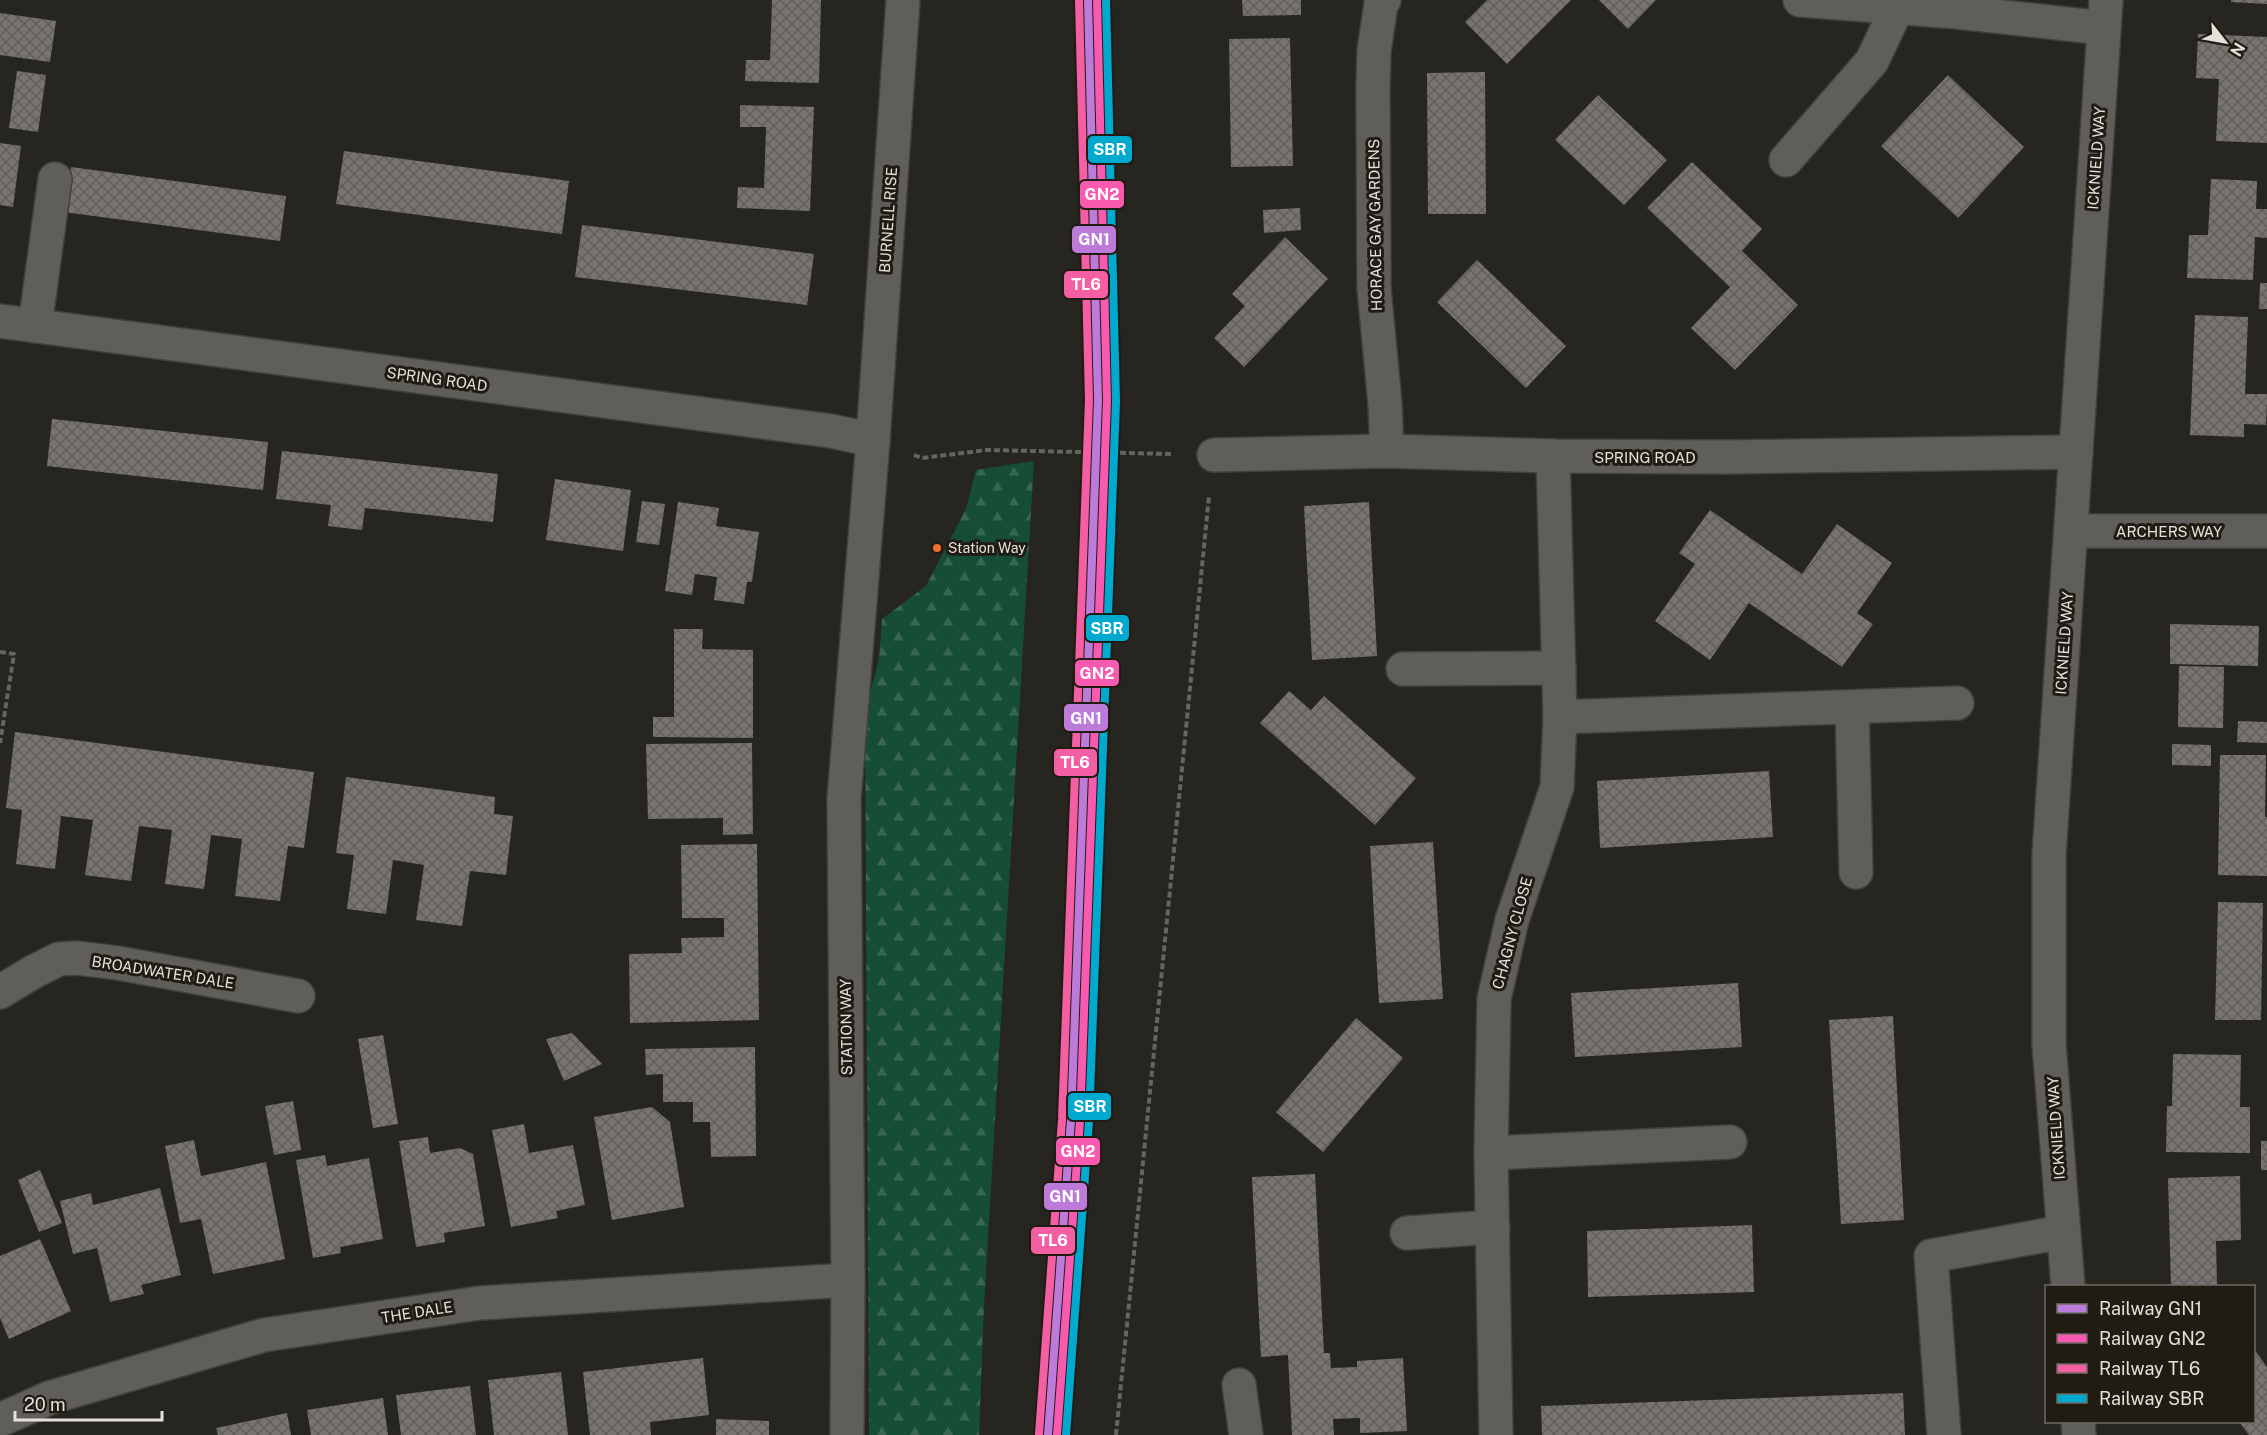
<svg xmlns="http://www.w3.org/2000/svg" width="2267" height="1435" viewBox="0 0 2267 1435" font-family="'Public Sans',sans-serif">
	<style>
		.forest { fill: url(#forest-firs) }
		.building { fill: url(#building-cross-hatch) }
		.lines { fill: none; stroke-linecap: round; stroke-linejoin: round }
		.minor-casing { stroke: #42403c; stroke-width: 36 }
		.path { stroke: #656460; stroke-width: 4; stroke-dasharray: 6 3; stroke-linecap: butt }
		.minor { stroke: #5f5e5a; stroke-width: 33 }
		.rail-1-casing { stroke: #211c13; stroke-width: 12 }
		.rail-2-casing { stroke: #211c13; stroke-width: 12 }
		.rail-3-casing { stroke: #211c13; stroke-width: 12 }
		.rail-4-casing { stroke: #211c13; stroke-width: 12 }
		.rail-1 { stroke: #bd7bd9; stroke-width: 8 }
		.rail-2 { stroke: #f75aaf; stroke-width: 8 }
		.rail-3 { stroke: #f45ea2; stroke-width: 8 }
		.rail-4 { stroke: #00a9ce; stroke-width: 8 }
		.bus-dot { fill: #f36c2b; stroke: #211c13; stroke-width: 2 }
		.labels { text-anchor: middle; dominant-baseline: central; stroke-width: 6; stroke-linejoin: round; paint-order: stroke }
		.bus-label { font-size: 14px; fill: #e4e1da; stroke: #211c13; text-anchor: start }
		.street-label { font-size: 15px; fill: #e4e1da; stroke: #211c13 }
		.line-badge { stroke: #211c13; stroke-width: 2 }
		.badge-label { font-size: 16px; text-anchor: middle; font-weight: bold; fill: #fff }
	</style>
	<defs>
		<pattern id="forest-firs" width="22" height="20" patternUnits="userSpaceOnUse" patternTransform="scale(1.5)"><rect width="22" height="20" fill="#164d36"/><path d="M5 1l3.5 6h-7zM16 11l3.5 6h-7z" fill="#386652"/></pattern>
		<pattern id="building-cross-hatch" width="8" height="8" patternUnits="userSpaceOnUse" patternTransform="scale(1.5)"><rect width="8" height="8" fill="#767370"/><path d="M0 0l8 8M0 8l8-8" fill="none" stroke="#605e5b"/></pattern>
	</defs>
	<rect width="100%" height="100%" fill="#262520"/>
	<polygon class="forest" points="1034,461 984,1305 979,1435 869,1435 865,714 879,658 882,619 926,586 966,509 976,470"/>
	<g class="building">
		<polygon points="772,0 821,0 819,83 745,81 746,60 770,60"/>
		<polygon points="1242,0 1301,0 1301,15 1243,16"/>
		<polygon points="1487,0 1571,0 1507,64 1465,22"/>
		<polygon points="1599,0 1656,0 1628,29"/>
		<polygon points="2231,0 2267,0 2267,4 2231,2"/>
		<polygon points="0,13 56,21 50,62 0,55"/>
		<polygon points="2198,34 2267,37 2267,143 2216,141 2219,79 2196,78"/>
		<polygon points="1290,38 1293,166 1231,167 1229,39"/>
		<polygon points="17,71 46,75 38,132 9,128"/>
		<polygon points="1485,72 1486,214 1428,214 1427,73"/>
		<polygon points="1948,75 2024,147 1958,218 1881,146"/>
		<polygon points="1598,95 1667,160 1624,205 1555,140"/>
		<polygon points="740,105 814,107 810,211 737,208 738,187 764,188 766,127 740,127"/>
		<polygon points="0,143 21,146 13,207 0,205"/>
		<polygon points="344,151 569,181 562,234 336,204"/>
		<polygon points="1692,162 1762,229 1742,251 1798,305 1735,370 1691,328 1730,287 1647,208"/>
		<polygon points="71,167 286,196 280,241 64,212"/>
		<polygon points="2211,179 2257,181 2256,209 2267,209 2267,238 2255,237 2253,280 2187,278 2189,235 2208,235"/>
		<polygon points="1300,208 1301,230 1264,233 1263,210"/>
		<polygon points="582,225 814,254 807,305 575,277"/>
		<polygon points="1285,237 1328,279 1244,367 1214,338 1245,306 1232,294"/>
		<polygon points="1477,260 1566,346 1526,388 1437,302"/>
		<polygon points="2260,283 2267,283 2267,309 2259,309"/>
		<polygon points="2195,315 2248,317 2245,394 2267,394 2267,402 2266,425 2244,424 2244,437 2190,435"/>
		<polygon points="52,419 268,442 263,490 47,466"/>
		<polygon points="282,451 498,474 493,522 365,508 362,530 328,526 331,505 276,499"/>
		<polygon points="555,479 631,490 623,551 546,540"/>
		<polygon points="642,501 665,504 659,545 636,542"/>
		<polygon points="678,502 719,508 716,526 759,532 752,582 747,582 744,604 714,600 717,577 695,574 692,595 665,591"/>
		<polygon points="1369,502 1377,656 1312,660 1304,506"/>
		<polygon points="1710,510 1802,574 1837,524 1892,563 1857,613 1873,624 1842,667 1749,603 1710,660 1655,621 1695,564 1679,553"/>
		<polygon points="2170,624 2259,626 2258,666 2170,664"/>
		<polygon points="674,629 703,629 702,649 753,650 753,738 653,737 653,717 674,717"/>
		<polygon points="2179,666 2224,667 2223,728 2178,727"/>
		<polygon points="1289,691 1311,710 1324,696 1416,778 1375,825 1260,723"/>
		<polygon points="2238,721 2267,722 2267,743 2237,742"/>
		<polygon points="15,732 314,772 304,848 288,846 280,901 235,896 242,839 211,835 204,889 165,884 172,830 139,826 131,881 85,875 93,820 61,816 55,869 16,864 22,810 6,808"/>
		<polygon points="752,743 753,834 723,835 723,818 648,819 646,744"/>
		<polygon points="2172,744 2211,745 2211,766 2172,765"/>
		<polygon points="2220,755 2266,755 2265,817 2267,817 2267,876 2218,875"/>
		<polygon points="1769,771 1773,837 1600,848 1597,781"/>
		<polygon points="346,777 495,797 494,814 513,816 506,875 470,871 462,926 416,920 424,865 393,860 386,914 347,909 354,855 336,853"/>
		<polygon points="1433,842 1443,999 1379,1003 1370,846"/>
		<polygon points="757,844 759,1020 630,1023 629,954 682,953 681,938 724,937 724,918 682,918 681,845"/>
		<polygon points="2218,902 2263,903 2261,1020 2215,1020"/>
		<polygon points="1738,983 1742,1047 1575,1057 1571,993"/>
		<polygon points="1893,1016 1904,1220 1841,1224 1829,1020"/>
		<polygon points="1356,1018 1403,1058 1323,1152 1276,1112"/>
		<polygon points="572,1033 602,1064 564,1081 546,1039"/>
		<polygon points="383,1035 398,1124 373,1128 358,1039"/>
		<polygon points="755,1047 756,1156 711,1157 710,1122 693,1122 693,1102 663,1102 663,1074 646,1075 645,1049"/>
		<polygon points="2173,1054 2241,1055 2240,1107 2250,1107 2250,1153 2166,1152 2167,1106 2172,1106"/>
		<polygon points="293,1101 301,1150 274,1155 265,1106"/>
		<polygon points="652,1107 670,1122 684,1207 612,1220 594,1117"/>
		<polygon points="524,1124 529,1153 573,1145 585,1205 556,1211 558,1218 511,1227 492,1130"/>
		<polygon points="428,1137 430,1153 460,1148 473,1154 485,1226 444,1233 445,1242 416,1247 399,1141"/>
		<polygon points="194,1140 201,1176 266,1162 285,1259 213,1274 201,1219 180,1223 165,1146"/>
		<rect x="2261" y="1141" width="6" height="29"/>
		<polygon points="325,1155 327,1166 369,1158 383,1239 340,1247 341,1253 313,1258 296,1160"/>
		<polygon points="40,1170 62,1223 39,1232 18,1180"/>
		<polygon points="1315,1174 1324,1353 1330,1353 1331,1368 1357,1367 1357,1361 1403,1358 1407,1431 1360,1433 1360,1418 1333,1419 1334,1435 1292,1435 1288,1355 1261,1357 1252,1177"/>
		<polygon points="2240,1176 2241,1240 2216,1241 2217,1286 2171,1286 2168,1178"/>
		<polygon points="160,1188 181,1275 141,1285 144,1294 110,1302 97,1248 73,1254 60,1201 91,1193 93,1205"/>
		<polygon points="1752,1225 1754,1292 1588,1297 1587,1231"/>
		<polygon points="40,1239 71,1311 9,1339 0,1318 0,1256"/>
		<polygon points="2254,1349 2267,1367 2267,1435 2249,1435 2239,1422 2254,1422"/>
		<polygon points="703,1358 709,1415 650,1422 651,1435 590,1435 583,1372"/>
		<polygon points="561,1372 568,1435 494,1435 488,1380"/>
		<polygon points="470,1386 476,1435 401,1435 396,1395"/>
		<polygon points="1903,1393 1905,1435 1542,1435 1541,1406"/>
		<polygon points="383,1398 388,1435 311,1435 307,1410"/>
		<polygon points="287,1413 291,1435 218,1435 216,1428"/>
		<polygon points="716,1419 769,1421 769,1435 716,1435"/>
	</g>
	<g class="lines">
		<g class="minor-casing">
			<g id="minor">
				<polyline points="1384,0 1381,4 1374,51 1373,87 1374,288 1385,404 1387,451"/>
				<polyline points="1800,0 1957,12 2104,28"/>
				<polyline points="1786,160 1872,61 1897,8"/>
				<polyline points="0,321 831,431 873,440"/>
				<polyline points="35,326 55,179"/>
				<polyline points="1214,455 1387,451 1553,456 1724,457 2076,452"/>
				<polyline points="2072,531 2267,531"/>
				<polyline points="1403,669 1559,668"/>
				<polyline points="1852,707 1856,872"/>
				<polyline points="1560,717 1957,703"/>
				<polyline points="0,992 33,972 59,959 77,958 118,963 298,996"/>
				<polyline points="1491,1153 1730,1142"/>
				<polyline points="1407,1233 1493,1227"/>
				<polyline points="2068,1286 2049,1044 2049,855 2106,0"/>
				<polyline points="1239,1385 1246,1435"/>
				<polyline points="0,1420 49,1398 264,1335 480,1303 848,1280"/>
				<polyline points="2078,1422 2079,1435"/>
				<polyline points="847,1435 848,1280 844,799 873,440 903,0"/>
				<polyline points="1496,1435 1491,1153 1494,999 1512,920 1557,787 1560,717 1553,456"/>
				<polyline points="1944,1435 1931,1256 2063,1232"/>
			</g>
		</g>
		<g class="path">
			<polyline points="914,455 922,458 987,450 1172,454"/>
			<polyline points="0,652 14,654 0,743"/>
			<polyline points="1116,1435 1209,496"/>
		</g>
		<use href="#minor" class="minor"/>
		<g class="rail-1-casing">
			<polyline id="rail-1" points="1048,1435 1071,1120 1098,400 1088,0"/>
		</g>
		<g class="rail-2-casing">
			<polyline id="rail-2" points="1057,1435 1080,1120 1107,400 1097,0"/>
		</g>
		<g class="rail-3-casing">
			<polyline id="rail-3" points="1039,1434 1062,1120 1089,400 1079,0"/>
		</g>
		<g class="rail-4-casing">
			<polyline id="rail-4" points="1066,1435 1089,1121 1116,401 1106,0"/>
		</g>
		<use href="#rail-1" class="rail-1"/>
		<use href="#rail-2" class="rail-2"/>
		<use href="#rail-3" class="rail-3"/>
		<use href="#rail-4" class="rail-4"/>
	</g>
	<circle class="bus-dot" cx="937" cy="548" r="5"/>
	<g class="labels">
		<g class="bus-label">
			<text x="948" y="548">Station Way</text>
		</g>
		<g class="street-label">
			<text transform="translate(2096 158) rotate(-86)">ICKNIELD WAY</text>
			<text transform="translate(888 220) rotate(-86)">BURNELL RISE</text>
			<text transform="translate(1375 225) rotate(-91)">HORACE GAY GARDENS</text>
			<text transform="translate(437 379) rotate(8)">SPRING ROAD</text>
			<text x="1645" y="457">SPRING ROAD</text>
			<text x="2169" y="531">ARCHERS WAY</text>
			<text transform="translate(2064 643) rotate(-86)">ICKNIELD WAY</text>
			<text transform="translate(1512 933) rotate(-75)">CHAGNY CLOSE</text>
			<text transform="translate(163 972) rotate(9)">BROADWATER DALE</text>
			<text transform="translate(846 1027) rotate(-91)">STATION WAY</text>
			<text transform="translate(2056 1128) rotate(-94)">ICKNIELD WAY</text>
			<text transform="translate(417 1312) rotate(-9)">THE DALE</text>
		</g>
	</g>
	<g class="line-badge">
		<rect x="1087" y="135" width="46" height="29" rx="6" fill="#00a9ce"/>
		<rect x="1079" y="180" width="46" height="29" rx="6" fill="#f75aaf"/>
		<rect x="1071" y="225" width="46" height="29" rx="6" fill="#bd7bd9"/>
		<rect x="1063" y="270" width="46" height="29" rx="6" fill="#f45ea2"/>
		<rect x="1085" y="614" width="45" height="28" rx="6" fill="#00a9ce"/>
		<rect x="1074" y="659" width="46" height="28" rx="6" fill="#f75aaf"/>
		<rect x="1063" y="703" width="46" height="29" rx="6" fill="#bd7bd9"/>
		<rect x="1053" y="748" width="45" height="29" rx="6" fill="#f45ea2"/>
		<rect x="1067" y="1092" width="45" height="29" rx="6" fill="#00a9ce"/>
		<rect x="1055" y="1137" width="46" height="29" rx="6" fill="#f75aaf"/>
		<rect x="1043" y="1182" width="45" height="29" rx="6" fill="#bd7bd9"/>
		<rect x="1030" y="1226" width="46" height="29" rx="6" fill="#f45ea2"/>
	</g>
	<g class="badge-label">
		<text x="1110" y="155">SBR</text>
		<text x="1102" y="200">GN2</text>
		<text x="1094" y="245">GN1</text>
		<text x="1086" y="290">TL6</text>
		<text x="1107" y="634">SBR</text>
		<text x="1097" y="679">GN2</text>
		<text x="1086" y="724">GN1</text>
		<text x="1075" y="768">TL6</text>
		<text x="1090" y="1112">SBR</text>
		<text x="1078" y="1157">GN2</text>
		<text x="1065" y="1202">GN1</text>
		<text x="1053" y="1246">TL6</text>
	</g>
	<rect x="2045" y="1285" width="210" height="138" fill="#211c13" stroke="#6f6b63" stroke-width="1.5"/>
	<rect x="2057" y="1304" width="30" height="9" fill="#bd7bd9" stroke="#6f6b63" stroke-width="1.5"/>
	<text x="2099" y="1315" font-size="18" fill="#e4e1da">Railway GN1</text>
	<rect x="2057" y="1334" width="30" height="9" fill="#f75aaf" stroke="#6f6b63" stroke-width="1.5"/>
	<text x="2099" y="1345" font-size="18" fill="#e4e1da">Railway GN2</text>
	<rect x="2057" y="1364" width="30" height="9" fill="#f45ea2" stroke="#6f6b63" stroke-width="1.5"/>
	<text x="2099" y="1375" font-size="18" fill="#e4e1da">Railway TL6</text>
	<rect x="2057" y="1394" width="30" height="9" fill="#00a9ce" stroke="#6f6b63" stroke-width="1.5"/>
	<text x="2099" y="1405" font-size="18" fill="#e4e1da">Railway SBR</text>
	<g transform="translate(2225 42) rotate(121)" stroke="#211c13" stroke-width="4.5" paint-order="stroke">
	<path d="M0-4.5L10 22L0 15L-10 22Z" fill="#e4e1da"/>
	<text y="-9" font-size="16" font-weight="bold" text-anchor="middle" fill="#e4e1da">N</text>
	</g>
	<path d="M15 1411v9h147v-9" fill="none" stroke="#e4e1da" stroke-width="3"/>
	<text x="24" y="1411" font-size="18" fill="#e4e1da" stroke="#211c13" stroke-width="4.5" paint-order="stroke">20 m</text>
</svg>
